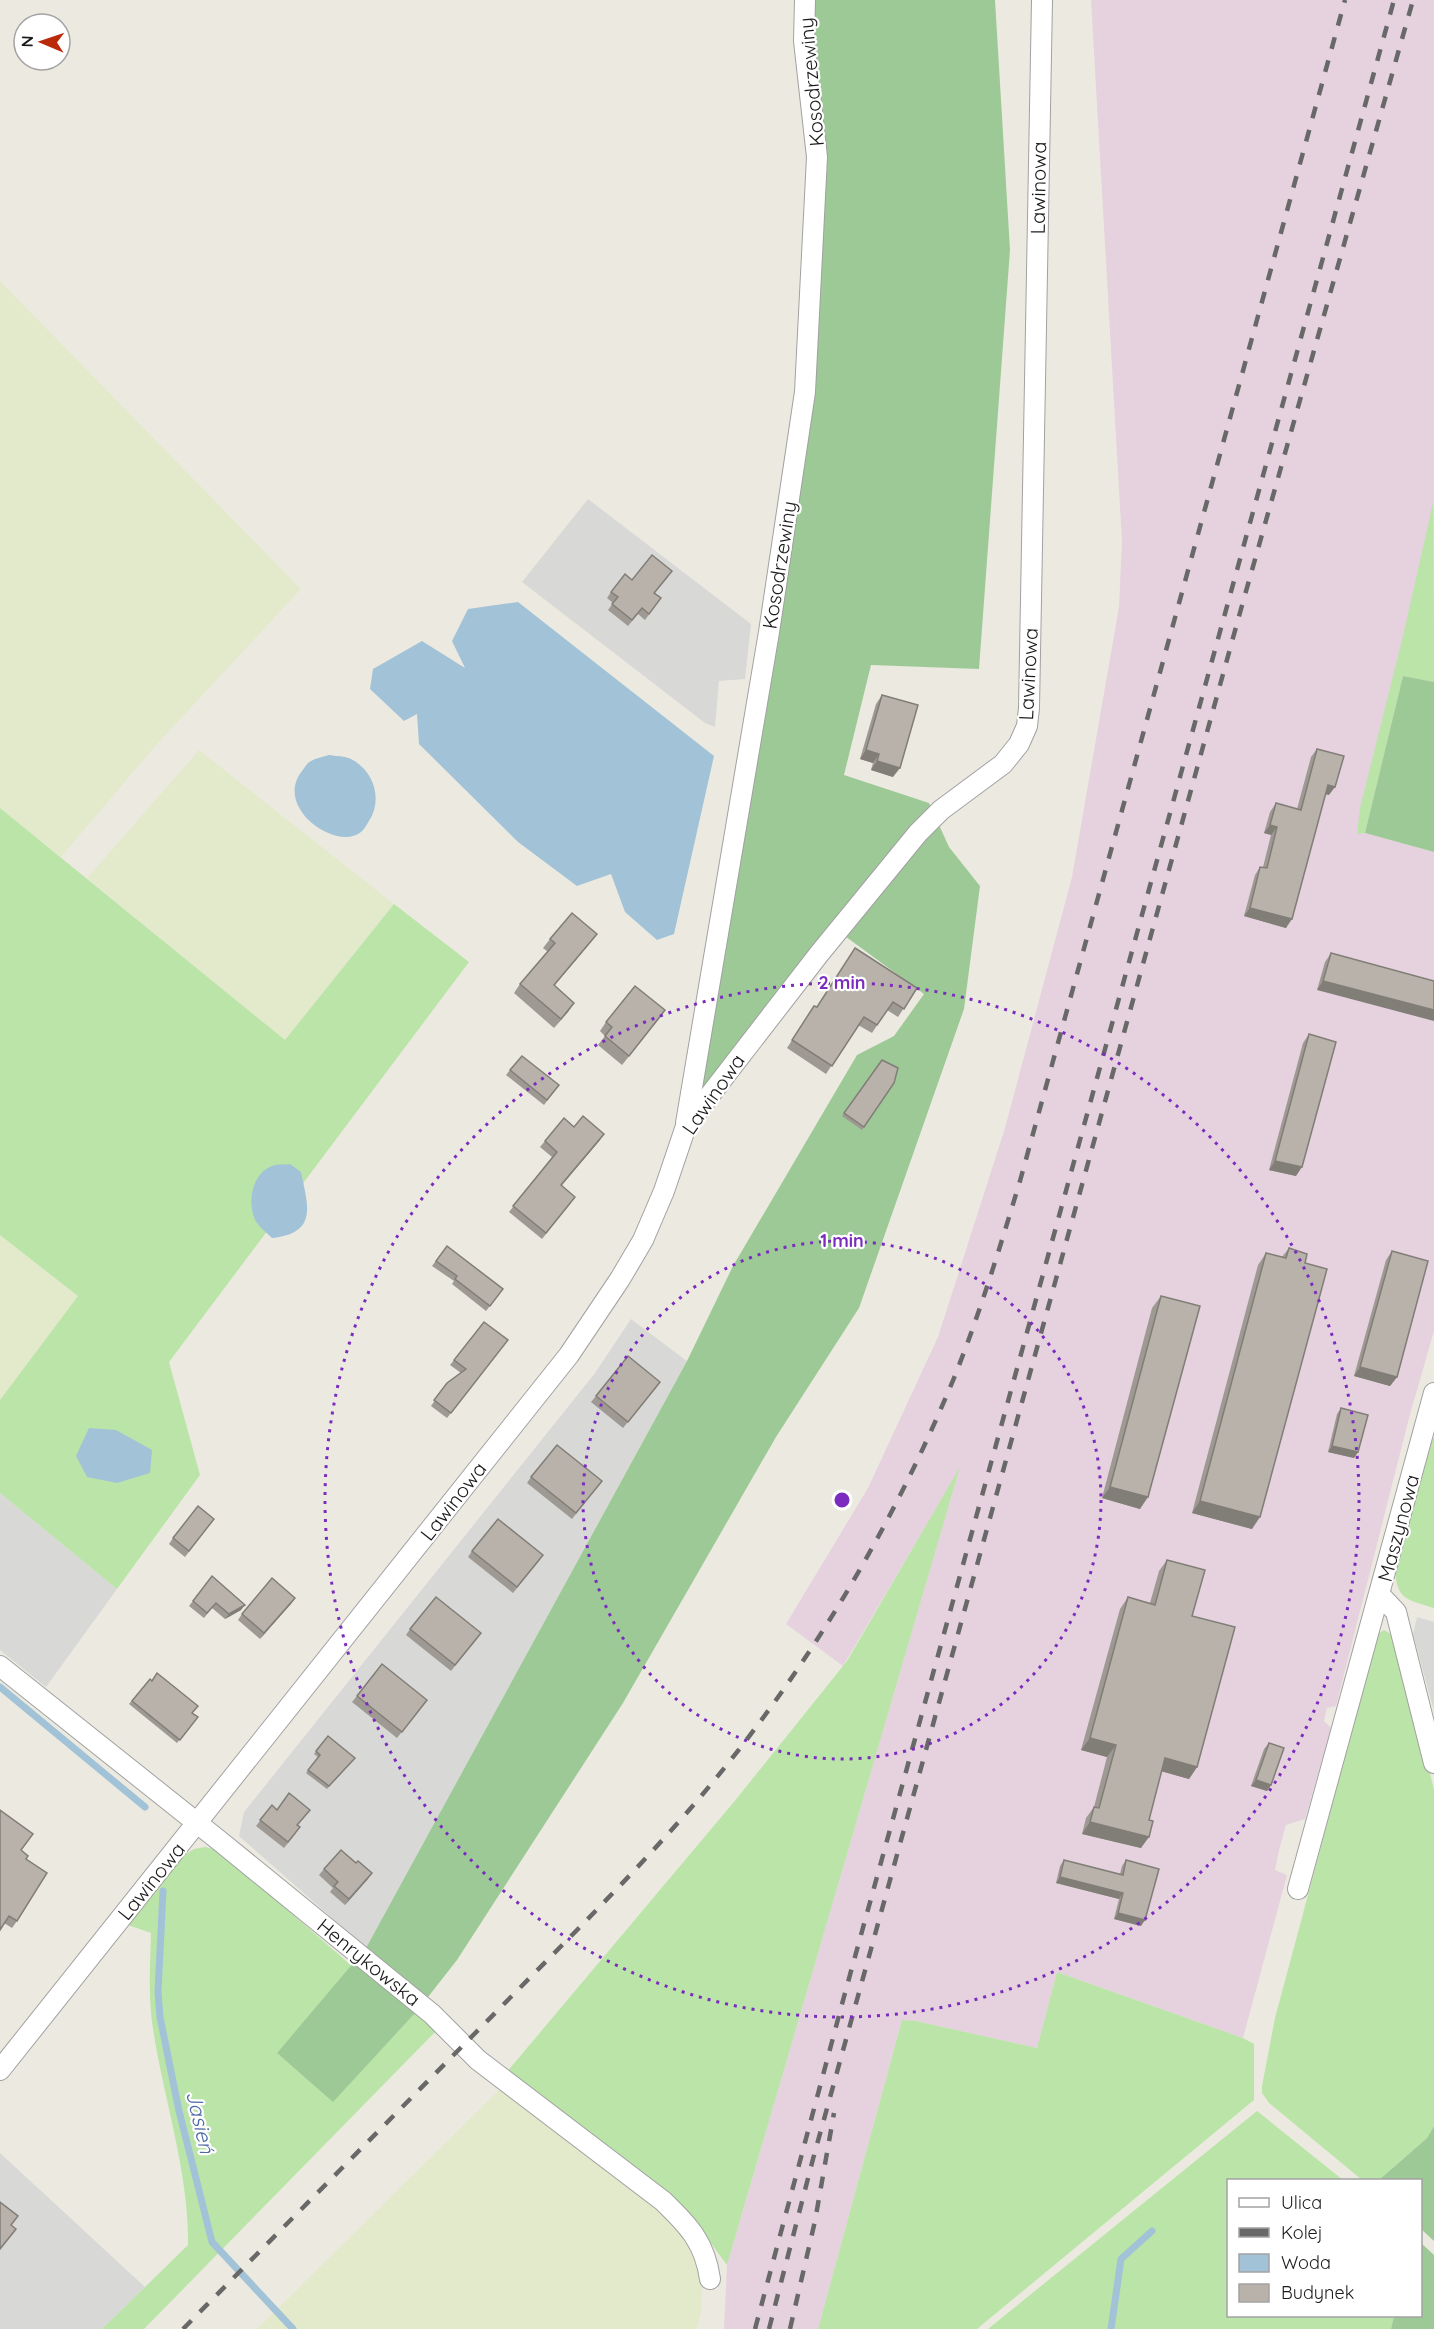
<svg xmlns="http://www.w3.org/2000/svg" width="1434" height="2329" viewBox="0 0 1434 2329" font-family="Quicksand,sans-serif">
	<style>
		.residential { fill: #d8d8d7 }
		.industrial { fill: #e5d2de }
		.farmland { fill: #e3eacc }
		.grass { fill: #bbe4a8 }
		.forest { fill: #9dc997 }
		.water { fill: #a2c2d8 }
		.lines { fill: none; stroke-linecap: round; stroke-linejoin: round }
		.stream { stroke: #a2c2d8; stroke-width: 7 }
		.street-casing { stroke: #a1a1a1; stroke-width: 22 }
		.street { stroke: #fff; stroke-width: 20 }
		.rail { stroke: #686868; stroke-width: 4.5; stroke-dasharray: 12 12; stroke-linecap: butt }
		.wall { fill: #9e9992 }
		.shaded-wall { fill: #817d77 }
		.building { fill: #b8b2aa; stroke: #817d77; stroke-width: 1.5 }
		.ring { fill: none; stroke: #7b2cbf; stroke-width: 3; stroke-dasharray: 3 6 }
		.labels { text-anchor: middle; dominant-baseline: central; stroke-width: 4.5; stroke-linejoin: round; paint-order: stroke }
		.street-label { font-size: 20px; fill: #1a1a1a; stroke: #fff }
		.water-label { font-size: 21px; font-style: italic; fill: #4d69a4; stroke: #fff }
		.centre { fill: #7b2cbf; stroke: #fff; stroke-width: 3 }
		.ring-label { font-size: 18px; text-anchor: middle; font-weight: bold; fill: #7b2cbf; stroke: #fff; stroke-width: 4.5; stroke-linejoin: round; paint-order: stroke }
	</style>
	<rect width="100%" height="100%" fill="#eceae0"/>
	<g class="residential">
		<polygon points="588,499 751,624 745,679 719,681 715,727 705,723 522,582"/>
		<polygon points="631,1319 687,1361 366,1948 239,1836 244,1812 595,1373"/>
		<polygon points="0,1493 117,1589 46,1687 0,1650"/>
		<polygon points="1417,1617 1434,1622 1434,1711 1413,1634"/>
		<polygon points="0,2153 145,2287 102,2329 0,2329"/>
	</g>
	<polygon class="industrial" points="1091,0 1434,0 1434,682 1403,676 1365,833 1434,852 1434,1331 1409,1418 1336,1706 1327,1708 1324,1721 1331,1728 1310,1802 1305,1819 1286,1825 1279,1850 1275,1870 1287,1875 1243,2038 1057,1972 1037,2048 916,2021 902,2020 818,2329 724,2329 727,2265 959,1470 843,1666 786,1624 868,1488 938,1337 1005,1128 1072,877 1119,607 1122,542"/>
	<g class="farmland">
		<polygon points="0,281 301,589 158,743 61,857 0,808"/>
		<polygon points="199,750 394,904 285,1041 87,878"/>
		<polygon points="0,1235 79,1295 0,1400"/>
		<polygon points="501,2088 672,2219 688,2238 698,2260 702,2283 701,2312 697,2329 257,2329"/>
	</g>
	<g class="grass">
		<polygon points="1433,503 1434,682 1403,676 1365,833 1357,834 1360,808 1403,636"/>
		<polygon points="0,808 285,1040 394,904 469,962 169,1362 200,1475 117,1589 0,1493 0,1400 78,1296 0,1235"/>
		<path d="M1434,1437V1608C1406,1599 1396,1600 1395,1567L1431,1441Z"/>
		<polygon points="960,1467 727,2265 692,2218 506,2073 733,1803 847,1661"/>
		<polygon points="1384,1630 1397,1638 1434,1790 1434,2126 1427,2138 1379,2180 1362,2180 1269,2103 1262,2093 1262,2086 1275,2018 1378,1634"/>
		<path d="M205,1847L214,1849L224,1855L352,1966L277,2053L333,2101L417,2011L439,2028L144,2329H102L188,2245C189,2172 164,2101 153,2029C148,1998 150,1965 151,1933L128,1925L183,1856L194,1849Z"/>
		<polygon points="1057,1972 1243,2038 1254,2044 1254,2100 977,2329 818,2329 902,2020 916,2021 1037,2048"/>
		<polygon points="1257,2111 1343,2180 1228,2180 1228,2316 1394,2316 1391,2329 988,2329"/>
	</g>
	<g class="forest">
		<polygon points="805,0 995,0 1010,250 979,669 871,665 844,775 929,803 949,847 980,886 964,1009 859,1308 776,1437 623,1703 457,1960 417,2011 333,2102 277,2053 366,1948 687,1361 733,1266 857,1055 894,1036 924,994 838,931 686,1126 805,392 817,157"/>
		<polygon points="1403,676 1434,682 1434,852 1365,833"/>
		<polygon points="1434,2126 1434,2241 1421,2229 1420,2180 1379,2180 1427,2138"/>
		<polygon points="1421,2243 1434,2255 1434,2329 1391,2329 1394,2316 1420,2316"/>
	</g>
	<g class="water">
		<polygon points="518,602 714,756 674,934 657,940 625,912 611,874 577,886 518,842 419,744 417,714 404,721 370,689 373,669 422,641 465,668 452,641 468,609"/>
		<path d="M329,755C335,756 345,756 351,759C374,771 383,799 369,821C367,824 364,830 361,832C337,852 273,808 302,771C305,767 307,763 311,761C316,758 323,757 329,755Z"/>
		<path d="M290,1164L301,1172C308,1206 318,1233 272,1238C266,1232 256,1225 254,1217C247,1198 254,1170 275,1165C280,1164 285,1165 290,1164Z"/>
		<polygon points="89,1428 116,1430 152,1450 150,1473 117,1483 87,1477 76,1456"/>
	</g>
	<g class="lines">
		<g class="stream">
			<polyline points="0,1687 145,1807"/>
			<polyline points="163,1891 158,1992 160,2017 179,2111 212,2242 293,2329"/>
			<polyline points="1111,2329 1121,2259 1152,2231"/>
		</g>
		<g class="street-casing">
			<g id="street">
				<polyline points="686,1123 769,632 805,392 817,157 804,41 805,0"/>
				<polyline points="1380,1595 1396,1612 1434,1763"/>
				<path d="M0,1666L221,1842L432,2014L478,2060L663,2201C689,2226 705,2243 710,2279"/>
				<polyline points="1298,1889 1434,1393"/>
				<polyline points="0,2070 569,1355 620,1279 643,1240 664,1191 686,1126 819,954 918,833 941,810 1003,764 1019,744 1027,726 1029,708 1042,0"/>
			</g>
		</g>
		<use href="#street" class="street"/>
		<g class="rail">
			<path d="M183,2329L579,1928C621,1885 663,1841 702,1795C807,1671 892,1528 954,1378C980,1313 1000,1247 1020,1181L1345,0"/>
			<polyline points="755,2329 845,1993 1394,0"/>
			<polyline points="769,2329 813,2159 1241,609 1413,0"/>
			<polyline points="790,2329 815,2221 834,2113"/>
		</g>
	</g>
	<g class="wall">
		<polygon points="668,577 655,593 661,598 645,620 638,614 628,626 608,610 613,603 607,598 611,592 632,580"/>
		<polygon points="882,695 893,777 871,770 873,763 860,759 876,704"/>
		<polygon points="1317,749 1329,795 1325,794 1286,928 1244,916 1255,875 1260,867 1263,867 1271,835 1264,833 1270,812 1276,803 1297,809 1311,757"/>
		<polygon points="550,939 590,943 554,986 574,1003 554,1028 514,993 520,984 548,952 543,948"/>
		<polygon points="1331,953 1434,981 1317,990 1325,962"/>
		<polygon points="917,988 898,1017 887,1010 872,1033 858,1025 826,1074 787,1048 814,1006 816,1007"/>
		<polygon points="665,1010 622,1065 598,1045 605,1036 600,1031 606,1022"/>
		<polygon points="1309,1034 1296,1176 1269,1170 1303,1043"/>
		<polygon points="882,1060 894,1083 862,1130 842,1116"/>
		<polygon points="510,1070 559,1085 544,1105 506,1075"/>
		<polygon points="574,1127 600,1140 561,1185 571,1203 542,1239 509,1212 552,1157 540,1147 545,1141"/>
		<polygon points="447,1246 503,1289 486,1311 452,1284 454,1281 432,1266"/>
		<polygon points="1289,1248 1252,1529 1192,1513 1258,1265 1266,1253 1282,1257"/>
		<polygon points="1392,1251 1397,1377 1390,1386 1354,1376 1386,1260"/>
		<polygon points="1161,1296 1140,1509 1102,1498 1152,1308"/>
		<polygon points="504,1345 447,1418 431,1406 447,1383 461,1373 450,1365 454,1360"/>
		<polygon points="656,1388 623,1428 591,1402 596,1396"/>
		<polygon points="1341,1408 1358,1452 1354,1458 1328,1452 1337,1414"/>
		<polygon points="531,1477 602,1481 572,1519 527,1483"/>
		<polygon points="214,1519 185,1557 169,1544 173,1538"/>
		<polygon points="472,1551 539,1561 513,1593 468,1557"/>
		<polygon points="1167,1560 1192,1616 1197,1767 1189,1779 1161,1771 1141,1848 1082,1834 1086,1818 1094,1807 1107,1757 1081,1750 1120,1609 1128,1597 1150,1603 1159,1571"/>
		<polygon points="212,1576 241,1610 225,1619 212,1608 204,1618 189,1606"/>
		<polygon points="295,1598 260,1639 238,1620 242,1614"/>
		<polygon points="410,1629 477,1639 451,1671 406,1635"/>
		<polygon points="150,1679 198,1717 177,1743 129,1704"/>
		<polygon points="357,1696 427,1700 397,1738 352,1702"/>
		<polygon points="328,1736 355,1758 327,1789 306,1773 318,1757 314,1754"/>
		<polygon points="1269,1743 1271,1785 1267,1791 1251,1786 1264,1749"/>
		<polygon points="272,1805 277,1810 310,1810 298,1825 296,1833 284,1848 256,1826"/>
		<polygon points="21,1850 26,1859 17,1921 12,1928 4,1923"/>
		<polygon points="1064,1860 1120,1874 1122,1866 1126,1860 1141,1926 1114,1919 1119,1899 1056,1883 1060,1866"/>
		<polygon points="356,1863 372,1873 345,1905 330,1892 333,1888 319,1875 324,1869"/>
	</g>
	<g class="shaded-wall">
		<polygon points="866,750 879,754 873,763 860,759"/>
		<polygon points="877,761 900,768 893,777 871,770"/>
		<polygon points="1328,785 1335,787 1329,795 1322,793"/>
		<polygon points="1270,825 1277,827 1271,835 1264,833"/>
		<polygon points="1250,908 1292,919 1286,928 1244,916"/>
		<polygon points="597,934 590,943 547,994 554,985"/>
		<polygon points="1323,981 1434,1010 1434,1021 1317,990"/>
		<polygon points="574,1003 568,1012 554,1028 561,1019"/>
		<polygon points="665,1010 659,1019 622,1065 629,1056"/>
		<polygon points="604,1134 600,1140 557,1191 561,1185"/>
		<polygon points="1275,1161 1302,1167 1296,1176 1269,1170"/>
		<polygon points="1360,1367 1397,1377 1390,1386 1354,1376"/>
		<polygon points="1332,1446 1358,1452 1354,1458 1328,1452"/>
		<polygon points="1110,1487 1148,1497 1140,1509 1102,1498"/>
		<polygon points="1200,1501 1260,1517 1252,1529 1192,1513"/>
		<polygon points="295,1598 291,1604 260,1639 264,1633"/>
		<polygon points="245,1605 241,1610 225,1619 229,1614"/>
		<polygon points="1090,1738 1116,1745 1107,1757 1081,1750"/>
		<polygon points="1165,1758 1197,1767 1189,1779 1157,1770"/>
		<polygon points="1256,1780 1271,1785 1267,1791 1251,1786"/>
		<polygon points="1090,1822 1149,1837 1141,1848 1082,1834"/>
		<polygon points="372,1873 368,1879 345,1905 349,1899"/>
		<polygon points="1060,1877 1123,1893 1119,1899 1056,1883"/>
		<polygon points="1118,1913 1145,1920 1141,1926 1114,1919"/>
	</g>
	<g class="building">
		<polygon points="652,555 672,571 654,593 661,598 649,614 642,608 632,620 612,604 618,597 611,592 625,574 632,580"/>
		<polygon points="882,695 918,705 900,768 877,761 879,754 866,750"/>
		<polygon points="1317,749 1344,756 1335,787 1328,785 1292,919 1250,908 1260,867 1267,868 1277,827 1270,825 1276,803 1301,810"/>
		<polygon points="572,913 597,934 554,985 574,1003 561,1019 520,984 555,943 550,939"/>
		<polygon points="855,948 917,988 904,1009 893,1002 877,1025 864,1017 832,1066 792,1040 814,1006 817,1007"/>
		<polygon points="1331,953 1434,981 1434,1010 1323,981"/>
		<polygon points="635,986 665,1010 629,1056 605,1036 612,1027 606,1022"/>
		<polygon points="1309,1034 1336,1042 1302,1167 1275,1161"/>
		<polygon points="522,1056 559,1085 547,1100 510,1070"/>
		<polygon points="882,1060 898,1068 894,1083 864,1127 844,1113"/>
		<polygon points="583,1116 604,1134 561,1185 575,1197 546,1233 513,1206 557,1152 545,1141 564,1118 574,1127"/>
		<polygon points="447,1246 503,1289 490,1306 455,1279 457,1276 436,1261"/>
		<polygon points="1289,1248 1307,1254 1305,1263 1327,1269 1260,1517 1200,1501 1266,1253 1286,1258"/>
		<polygon points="1392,1251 1428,1261 1397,1377 1360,1367"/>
		<polygon points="1161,1296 1200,1306 1148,1497 1110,1487"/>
		<polygon points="484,1322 508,1340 451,1413 434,1400 447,1383 466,1369 454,1360"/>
		<polygon points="628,1356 660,1382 628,1422 596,1396"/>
		<polygon points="1341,1408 1368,1415 1358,1452 1332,1446"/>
		<polygon points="557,1445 602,1481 576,1513 531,1477"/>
		<polygon points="198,1506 214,1519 189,1551 173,1538"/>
		<polygon points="498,1519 543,1555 517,1587 472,1551"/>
		<polygon points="1167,1560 1205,1570 1192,1616 1235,1627 1197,1767 1165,1758 1149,1820 1153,1821 1149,1837 1090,1822 1094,1807 1099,1808 1116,1745 1090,1738 1128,1597 1155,1605"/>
		<polygon points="212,1576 245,1605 229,1614 216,1603 207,1613 193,1601"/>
		<polygon points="272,1578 295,1598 264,1633 242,1614"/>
		<polygon points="436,1597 481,1633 455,1665 410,1629"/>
		<polygon points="382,1664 427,1700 402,1732 357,1696"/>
		<polygon points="157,1673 198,1706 192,1713 198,1717 180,1740 132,1701 150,1679 152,1681"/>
		<polygon points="328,1736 355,1758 329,1786 308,1770 320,1755 316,1751"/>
		<polygon points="1269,1743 1284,1748 1271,1785 1256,1780"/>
		<polygon points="289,1793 310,1810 297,1825 300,1827 288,1842 260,1820 272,1805 277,1810"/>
		<polygon points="0,1810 33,1834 21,1850 28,1856 26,1859 47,1873 17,1921 9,1916 0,1930"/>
		<polygon points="341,1850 356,1863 358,1861 372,1873 349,1899 334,1886 338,1882 324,1869"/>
		<polygon points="1064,1860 1123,1875 1126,1860 1159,1869 1145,1920 1118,1913 1123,1893 1060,1877"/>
		<polygon points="0,2202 18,2216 11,2225 16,2229 0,2249"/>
	</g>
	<g class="ring">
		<circle cx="842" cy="1500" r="259"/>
		<circle cx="842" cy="1500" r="517"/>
	</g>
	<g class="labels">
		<g class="street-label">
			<text transform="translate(811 82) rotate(-95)">Kosodrzewiny</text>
			<text transform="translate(1038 188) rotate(-89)">Lawinowa</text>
			<text transform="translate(779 565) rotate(-81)">Kosodrzewiny</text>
			<text transform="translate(1028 674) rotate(-87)">Lawinowa</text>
			<text transform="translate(713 1094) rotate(-55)">Lawinowa</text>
			<text transform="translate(453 1501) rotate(-52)">Lawinowa</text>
			<text transform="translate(1398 1528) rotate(-75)">Maszynowa</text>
			<text transform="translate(151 1881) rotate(-51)">Lawinowa</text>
			<text transform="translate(369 1962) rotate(39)">Henrykowska</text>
		</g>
		<g class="water-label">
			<text transform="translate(201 2122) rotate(77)">Jasień</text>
		</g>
	</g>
	<circle cx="842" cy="1500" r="9" class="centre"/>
	<g class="ring-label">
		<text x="842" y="989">2 min</text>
		<text x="842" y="1247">1 min</text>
	</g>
	<rect x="1227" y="2179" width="195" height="138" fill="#ffffff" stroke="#a3a3a3" stroke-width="1.5"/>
	<rect x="1239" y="2198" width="30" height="9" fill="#ffffff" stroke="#a3a3a3" stroke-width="1.5"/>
	<text x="1281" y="2209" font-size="18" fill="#1a1a1a">Ulica</text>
	<rect x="1239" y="2228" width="30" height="9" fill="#686868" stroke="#a3a3a3" stroke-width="1.5"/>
	<text x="1281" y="2239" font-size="18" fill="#1a1a1a">Kolej</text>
	<rect x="1239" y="2254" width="30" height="18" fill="#a2c2d8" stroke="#a3a3a3" stroke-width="1.5"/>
	<text x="1281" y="2269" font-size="18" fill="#1a1a1a">Woda</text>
	<rect x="1239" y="2284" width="30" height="18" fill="#b8b2aa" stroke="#a3a3a3" stroke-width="1.5"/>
	<text x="1281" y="2299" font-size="18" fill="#1a1a1a">Budynek</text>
	<g transform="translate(42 42) rotate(272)"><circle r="28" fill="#ffffff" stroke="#a3a3a3" stroke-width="1.5"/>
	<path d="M0-4.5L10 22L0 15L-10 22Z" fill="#ba290a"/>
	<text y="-9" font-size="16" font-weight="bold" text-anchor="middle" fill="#1a1a1a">N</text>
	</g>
</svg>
